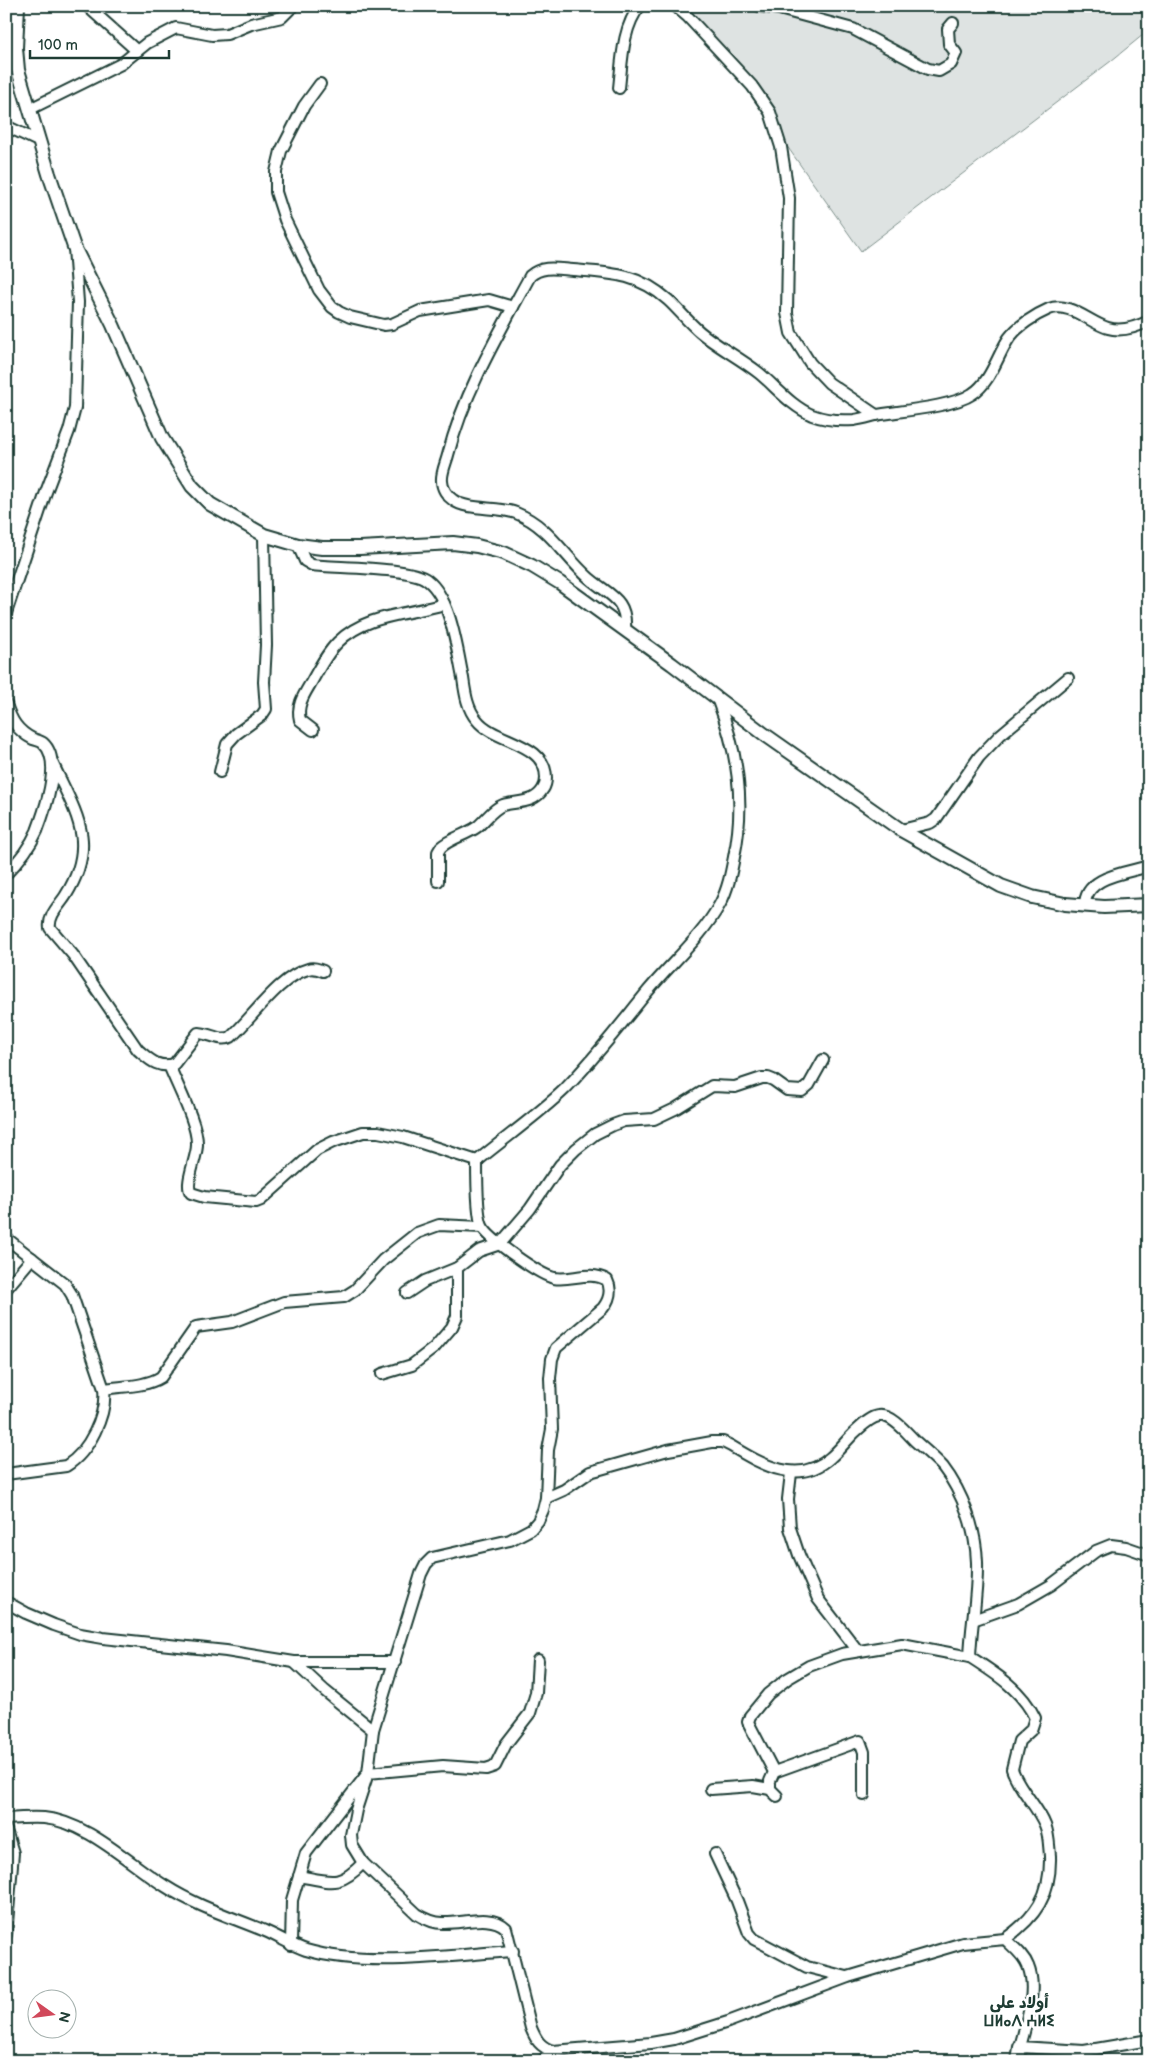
<svg xmlns="http://www.w3.org/2000/svg" width="1155" height="2067" viewBox="0 0 1155 2067" font-family="'Balsamiq Sans','Playpen Sans Arabic','Noto Sans Tifinagh',sans-serif">
	<style>
		.green { fill: #dee3e2; stroke: #7e908b }
		.lines { fill: none; stroke-linecap: round; stroke-linejoin: round }
		.minor-casing { stroke: #1f3d34; stroke-width: 14 }
		.tertiary-casing { stroke: #1f3d34; stroke-width: 16 }
		.minor { stroke: #fff; stroke-width: 10 }
		.tertiary { stroke: #fff; stroke-width: 12 }
		.labels { text-anchor: middle; dominant-baseline: central; stroke-width: 5; stroke-linejoin: round; paint-order: stroke }
		.quarter-label { font-size: 16px; font-weight: bold; fill: #1f3d34; stroke: #fff }
	</style>
	<rect width="100%" height="100%" fill="#fff"/>
	<filter id="ink" filterUnits="userSpaceOnUse"><feTurbulence type="fractalNoise" baseFrequency=".02" numOctaves="2"/><feDisplacementMap in="SourceGraphic" scale="10" xChannelSelector="R" yChannelSelector="G"/><feConvolveMatrix kernelMatrix="1 2 1 2 8 2 1 2 1" color-interpolation-filters="sRGB"/></filter>
	<g filter="url(#ink)">
		<polygon class="green" points="688,6 1149,6 1149,30 1111,61 861,251"/>
		<g class="lines">
			<g class="minor-casing">
				<g id="minor">
					<polyline points="87,6 137,51"/>
					<polyline points="675,6 688,17 752,86 770,112 781,147 789,198 787,313 791,333 810,363 829,383 876,415"/>
					<polyline points="759,6 779,9 853,29 928,69 939,71 951,64 956,53 949,44 948,29 953,23"/>
					<polyline points="320,84 304,106 281,151 276,172 276,192 285,220 319,290 332,307 339,312 350,317 384,325 392,324 420,311 476,302 489,300 513,307"/>
					<path d="M619,88C622,63 622,27 640,6"/>
					<polyline points="30,109 121,64 147,43 176,28 212,35 227,34 251,24 282,17 293,6"/>
					<polyline points="6,126 40,142"/>
					<path d="M298,545L305,561L312,565C336,568 411,567 427,580C451,598 457,650 463,678C465,692 467,709 477,720C495,743 546,742 546,778C546,781 545,786 543,789C534,804 517,801 503,805C492,809 486,820 477,827C466,835 451,838 441,847L438,852V881"/>
					<polyline points="6,613 46,492 69,431 75,408 78,302 74,248"/>
					<path d="M625,629C627,599 610,596 589,578C563,555 549,526 516,513C497,506 468,511 453,500C447,496 442,488 442,481C441,473 446,463 448,455C464,392 499,333 530,276C542,265 558,269 573,270C610,273 638,273 668,300C679,310 688,322 700,332C718,347 740,358 759,373C776,387 791,406 812,415C825,420 840,421 854,420C861,419 868,417 876,415C899,411 953,407 972,394C991,382 997,356 1009,338C1018,326 1035,315 1049,309C1069,301 1090,323 1108,328C1122,332 1137,327 1149,321"/>
					<path d="M6,704C11,720 17,731 33,739C36,740 41,741 43,743C63,761 45,810 37,831C30,847 18,862 6,874"/>
					<path d="M313,730L300,720C296,705 305,693 312,681C319,668 327,653 338,642C366,614 408,615 444,604"/>
					<path d="M52,762C75,812 99,842 66,895C60,905 48,915 50,928L73,955L138,1050C149,1059 158,1069 174,1064L198,1033C210,1033 219,1042 231,1037C253,1017 279,977 308,969C313,967 318,969 323,971"/>
					<polyline points="220,772 227,744 236,734 262,715 266,709 264,682 266,645 264,535"/>
					<polyline points="901,830 930,823 936,819 979,757 1000,735 1068,678"/>
					<path d="M1085,906C1084,876 1127,873 1149,866"/>
					<path d="M169,1065C177,1086 198,1124 197,1145C197,1158 184,1184 191,1193L204,1197L256,1202L261,1200L317,1150L333,1142L363,1132H378L403,1137L477,1161"/>
					<path d="M477,1161C477,1174 477,1215 482,1226C488,1239 540,1275 554,1278C572,1281 589,1270 607,1280C612,1290 610,1299 603,1308L556,1348L552,1359L550,1378L552,1429L548,1450L546,1498L543,1510L538,1521L531,1529L510,1540L432,1558L426,1564L421,1574L373,1730L368,1773L356,1810L351,1835L352,1845L363,1863L417,1914C425,1919 433,1923 443,1923C462,1924 491,1913 506,1928L531,2028C536,2040 540,2047 553,2051L651,2043L674,2039L728,2022L848,1977L963,1943L1005,1939C1013,1947 1024,1955 1028,1966C1038,1990 1026,2023 1020,2047L1084,2051L1149,2040"/>
					<path d="M477,1161C506,1137 538,1115 565,1089C595,1058 621,1024 648,991C672,962 702,937 720,904C728,889 731,873 734,857C746,801 737,750 717,698"/>
					<path d="M6,1238L65,1284L72,1295L104,1389C107,1415 89,1452 66,1466L6,1474"/>
					<polyline points="6,1289 32,1258"/>
					<polyline points="407,1293 425,1281 457,1268 479,1251 500,1244 530,1209 560,1165 576,1149 595,1134 613,1125 624,1121 654,1119 675,1109 712,1086 735,1087 762,1078 768,1078 773,1080 787,1090 802,1091 809,1085 823,1060"/>
					<polyline points="382,1374 412,1365 434,1348 452,1327 457,1316 457,1268"/>
					<path d="M104,1389C122,1386 145,1387 161,1377L196,1327L232,1322L284,1302L344,1297L355,1290L383,1260L417,1233L439,1225L482,1227"/>
					<polyline points="791,1473 788,1499 790,1528 799,1555 818,1599 858,1651"/>
					<path d="M546,1498L564,1490L590,1472L668,1450L712,1442H723L731,1446C761,1464 799,1487 831,1457C839,1450 846,1441 854,1433C861,1427 870,1417 879,1416C892,1414 907,1433 915,1441C924,1449 935,1458 943,1467C963,1493 976,1530 977,1562C978,1594 971,1625 970,1657C995,1673 1022,1690 1035,1718L1031,1730L1019,1741L1012,1769C1019,1790 1037,1805 1045,1825C1049,1834 1049,1846 1050,1856C1051,1895 1036,1917 1005,1939"/>
					<polyline points="6,1602 26,1613 54,1625 80,1634 103,1638 226,1651 294,1662 395,1662"/>
					<polyline points="973,1620 1018,1604 1051,1585 1096,1551 1111,1545 1126,1547 1149,1555"/>
					<polyline points="294,1662 325,1691 373,1730"/>
					<polyline points="774,1772 860,1741 864,1752 864,1795"/>
					<polyline points="711,1789 753,1786 770,1789 777,1796"/>
					<polyline points="770,1789 770,1781 774,1772 748,1722 750,1716 768,1694 787,1679 809,1666 842,1654 902,1644 970,1657"/>
					<path d="M6,1819C19,1818 32,1817 44,1818C88,1822 129,1864 165,1886C196,1906 231,1917 265,1931C279,1937 291,1945 306,1950C367,1968 449,1955 513,1951"/>
					<polyline points="6,1830 13,1853 6,1935"/>
					<polyline points="715,1854 737,1901 749,1933 754,1939 807,1967 847,1977"/>
					<path d="M299,1876C331,1882 339,1888 363,1863"/>
					<polyline points="291,1945 292,1900 306,1853 368,1773 443,1766 486,1769 495,1766 506,1744 530,1713 536,1693 538,1660"/>
					<polyline points="542,2061 553,2051"/>
				</g>
			</g>
			<g class="tertiary-casing">
				<g id="tertiary">
					<polyline points="18,6 16,48 18,70 49,174 74,247 113,325 162,438 192,486 210,504 264,535 298,545 322,548 360,548 453,543 477,546 504,553 532,566 560,583 672,664 764,734 901,830 1001,886 1032,897 1065,904 1104,907 1149,905"/>
					<polyline points="1018,2061 1020,2047"/>
				</g>
			</g>
			<use href="#minor" class="minor"/>
			<use href="#tertiary" class="tertiary"/>
		</g>
	</g>
	<g class="labels">
		<g class="quarter-label">
			<text x="1019" y="2003">أولاد علي<tspan x="1019" dy="18">ⵡⵍⴰⴷ ⵄⵍⵉ</tspan></text>
		</g>
	</g>
	<rect width="1155" height="2067" fill="none" stroke="#fff" stroke-width="25"/>
	<rect x="12" y="12" width="1130" height="2042" fill="none" stroke="#1f3d34" stroke-width="2" filter="url(#ink)"/>
	<g transform="translate(52 2014) rotate(104)"><circle r="24" fill="#ffffff" stroke="#a5b1ae"/>
	<path d="M0-4L9 19L0 12L-9 19Z" fill="#d1495b"/>
	<text y="-8" font-size="14" font-weight="bold" text-anchor="middle" fill="#1f3d34">N</text>
	</g>
	<path d="M30 50v8h139v-8" fill="none" stroke="#1f3d34" stroke-width="2.5"/>
	<text x="38" y="50" font-size="15" fill="#1f3d34" stroke="#ffffff" stroke-width="4" paint-order="stroke">100 m</text>
</svg>
